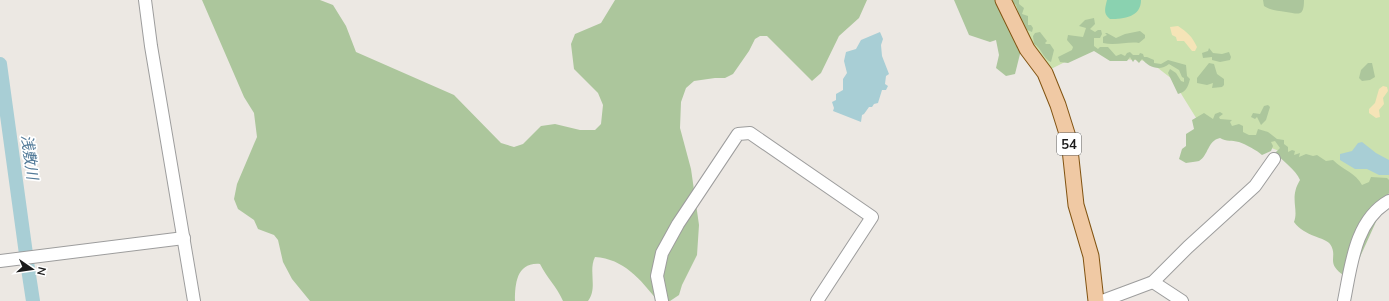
<svg xmlns="http://www.w3.org/2000/svg" width="1389" height="301" viewBox="0 0 1389 301" font-family="Mulish,'Noto Sans JP',sans-serif">
	<style>
		.grass { fill: #cbe1ae }
		.forest { fill: #acc69c }
		.sand { fill: #f5e4b7 }
		.pitch { fill: #8ad2b0 }
		.water { fill: #a8ced5 }
		.lines { fill: none; stroke-linecap: round; stroke-linejoin: round }
		.river { stroke: #a8ced5; stroke-width: 14 }
		.minor-casing { stroke: #9d9d9d; stroke-width: 14 }
		.major-casing { stroke: #825412; stroke-width: 17 }
		.minor { stroke: #fff; stroke-width: 12 }
		.major { stroke: #f0c9a4; stroke-width: 15 }
		.labels { text-anchor: middle; dominant-baseline: central; stroke-width: 3.5; stroke-linejoin: round; paint-order: stroke }
		.shield { fill: #fff; stroke: #606060; stroke-width: 1 }
		.shield-label { font-size: 13px; font-weight: bold; fill: #1c1c1c }
		.water-label { font-size: 15px; font-style: italic; fill: #527a98; stroke: #fff }
	</style>
	<rect width="100%" height="100%" fill="#ece8e3"/>
	<polygon class="grass" points="1009,0 1389,0 1389,189 1359,195 1282,152 1198,121 1172,79 1149,61 1109,58 1093,48 1047,71"/>
	<g class="forest">
		<path d="M202,0H320L333,5L346,26L356,52L454,95L501,143L514,147L523,144L541,126L555,124L580,130H595L601,124L603,105L598,93L574,69L571,44L575,34L601,23L615,0H867L859,18L839,36L821,73L812,81L767,36H760L755,39L749,51L733,74L725,78H715L694,81L686,88L681,102L680,128L691,169L699,225L697,255L682,285L679,295L670,301L657,300C640,279 624,259 595,257C588,271 598,288 588,301H563C557,287 547,278 540,264C517,262 515,283 515,301H310L292,279L283,262L278,240L274,235L258,229L254,220L238,209L234,199L237,184L257,137L254,113L244,97Z"/>
		<polygon points="954,0 1007,0 1021,50 1015,74 1006,76 996,68 999,55 996,40 990,42 969,35"/>
		<polygon points="1013,0 1019,0 1019,4 1024,8 1022,14 1028,16 1028,25 1031,25 1033,28 1032,32 1025,29 1020,19 1016,5 1013,3"/>
		<path d="M1263,0H1304C1304,17 1299,14 1286,12C1277,10 1272,11 1264,6Z"/>
		<path d="M1094,18L1095,24L1090,29L1095,32L1098,30H1101L1102,34L1100,38H1094V46L1098,49L1100,47H1108L1116,56L1121,54L1125,56L1127,53L1130,52L1133,55H1139L1140,53L1143,54L1144,57H1147L1154,60V63L1161,64L1168,60L1186,65L1187,76L1190,79C1188,87 1186,92 1178,94L1168,73L1170,69L1176,73L1181,81L1184,82V78L1182,77L1179,70L1169,64C1160,72 1148,67 1142,59L1139,63L1135,59L1133,62L1130,57L1127,61H1110L1094,51L1068,63L1060,62L1058,57L1072,50L1073,47L1067,40L1068,35L1083,37L1086,28L1079,26L1085,20Z"/>
		<path d="M1140,31L1145,35V38L1139,43C1129,41 1116,46 1103,43V37L1107,35L1105,33H1107L1116,38L1125,34Z"/>
		<path d="M1040,32L1047,41L1045,43L1046,44H1050L1054,50L1051,62C1043,59 1041,47 1034,44L1033,36L1035,33Z"/>
		<polygon points="1209,48 1213,53 1222,54 1229,52 1231,57 1230,60 1220,62 1212,60 1212,57 1203,58 1202,53 1208,51"/>
		<polygon points="1209,63 1214,64 1217,74 1224,79 1224,85 1222,87 1212,88 1213,83 1207,85 1197,83 1197,78"/>
		<polygon points="1368,63 1372,63 1375,77 1370,80 1362,81 1359,78 1361,70"/>
		<polygon points="1268,105 1270,107 1266,120 1261,125 1257,117 1255,119 1251,117 1253,113 1260,114 1264,106"/>
		<path d="M1220,112L1223,114L1219,117L1220,119L1232,120L1230,122L1232,126L1239,124L1243,126V132L1249,135H1256L1258,129L1268,132L1277,139L1284,140V144L1288,147V152L1292,150L1295,151L1294,155L1300,153L1299,157L1306,154L1313,156L1317,155L1326,161L1333,160C1343,170 1356,173 1362,185L1369,182L1371,177L1387,178L1389,180V193L1360,257L1345,276C1324,263 1339,257 1330,244C1325,237 1305,237 1294,222C1299,209 1289,198 1300,180C1296,170 1282,160 1275,153L1280,148L1275,141L1271,142L1273,146L1271,151L1262,155C1258,151 1245,144 1239,142C1231,140 1227,142 1220,138C1207,141 1209,155 1199,161C1196,162 1190,162 1186,163L1179,159L1182,149L1186,146V134L1194,129L1192,120L1204,113L1213,119L1215,114Z"/>
	</g>
	<g class="sand">
		<path d="M1178,26C1187,32 1192,36 1197,47L1195,51H1192L1184,41H1177L1176,37L1172,35L1170,27Z"/>
		<polygon points="1383,86 1387,87 1388,91 1383,98 1384,104 1379,110 1380,117 1376,118 1369,113 1369,109 1375,103 1379,89"/>
	</g>
	<path class="pitch" d="M1107,0H1141C1141,17 1124,19 1110,19C1103,14 1105,8 1107,0Z"/>
	<g class="water">
		<polygon points="880,32 883,39 881,45 882,56 889,74 886,76 885,84 888,86 886,90 882,90 878,103 874,104 872,107 869,107 864,114 862,115 861,122 833,111 834,108 832,102 836,100 836,94 843,90 843,79 847,73 844,61 846,52 856,49 861,40"/>
		<polygon points="1362,142 1376,153 1389,160 1389,175 1379,175 1367,169 1355,169 1340,160 1340,154 1352,151 1358,143"/>
	</g>
	<g class="lines">
		<g class="river">
			<polyline points="0,64 26,254"/>
			<polyline points="27,262 33,301"/>
		</g>
		<g class="minor-casing">
			<g id="minor">
				<polyline points="145,0 151,46 194,301"/>
				<polyline points="0,261 184,238"/>
				<polyline points="1153,282 1182,301"/>
				<polyline points="662,301 657,276 662,253 678,224 738,134 750,133 872,217 817,301"/>
				<polyline points="1102,301 1153,282 1188,247 1255,186 1274,159"/>
				<path d="M1344,301C1351,266 1355,220 1389,201"/>
			</g>
		</g>
		<g class="major-casing">
			<polyline id="major" points="1003,0 1027,49 1045,73 1058,105 1069,140 1076,205 1091,256 1096,301"/>
		</g>
		<use href="#minor" class="minor"/>
		<use href="#major" class="major"/>
	</g>
	<g class="labels">
		<rect class="shield" x="1057" y="133" width="24" height="22" rx="3"/>
		<g class="shield-label">
			<text x="1069" y="144">54</text>
		</g>
		<g class="water-label">
			<text transform="translate(30 157) rotate(82)">浅敷川</text>
		</g>
	</g>
	<g transform="translate(32 269) rotate(103)" stroke="#ffffff" stroke-width="3" paint-order="stroke">
	<path d="M0-3L7 15L0 10L-7 15Z" fill="#1c1c1c"/>
	<text y="-6" font-size="11" font-weight="bold" text-anchor="middle" fill="#1c1c1c">N</text>
	</g>
</svg>
